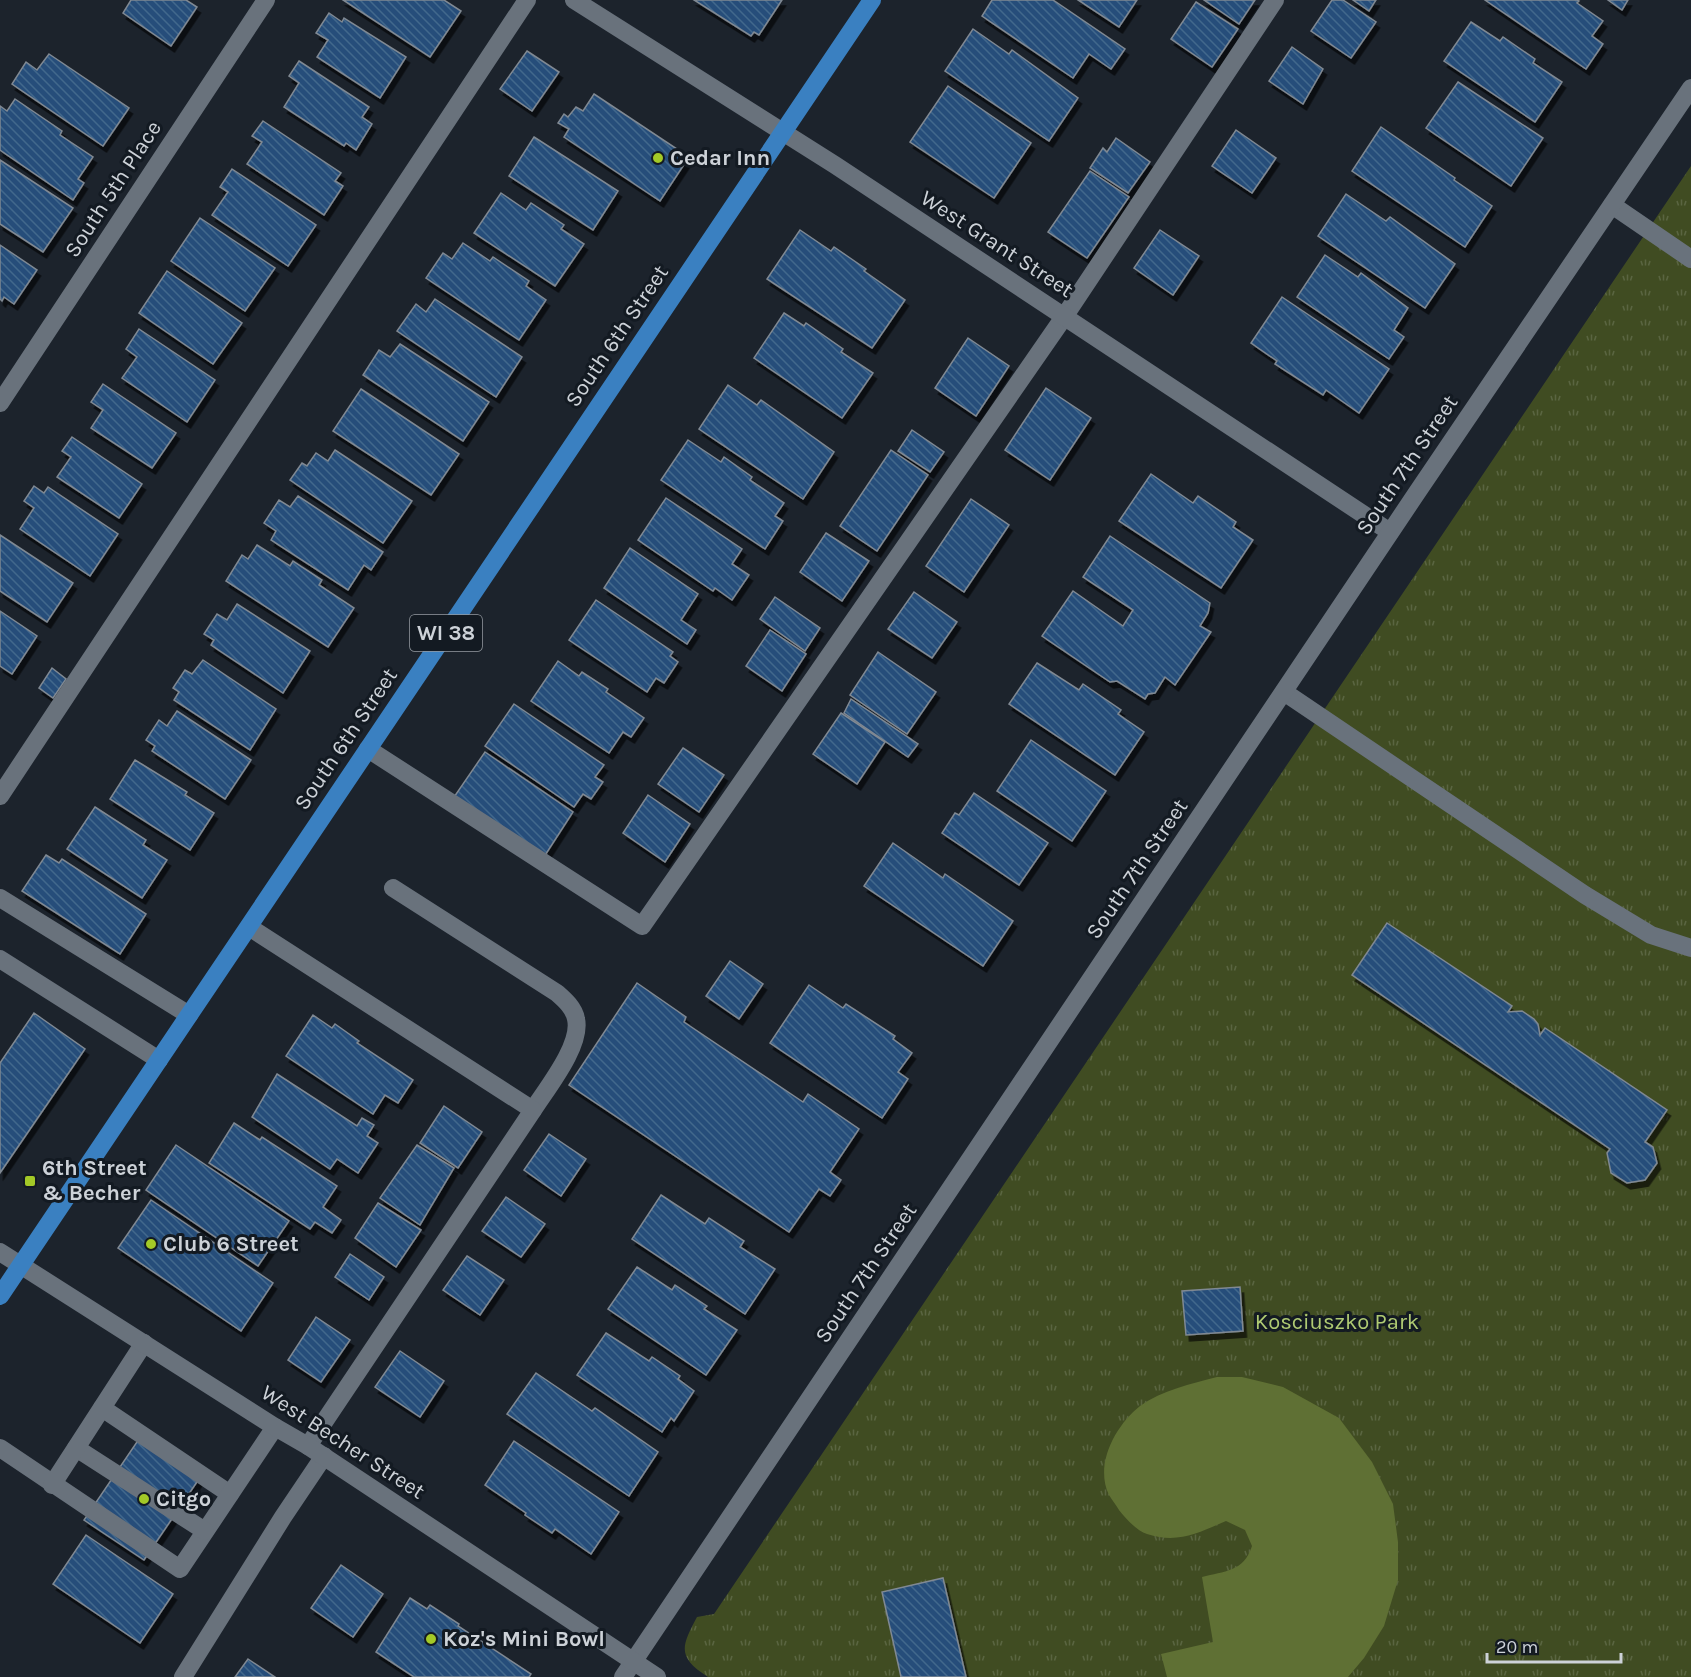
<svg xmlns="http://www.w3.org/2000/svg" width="1691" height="1677" viewBox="0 0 1691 1677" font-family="Karla,sans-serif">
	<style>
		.park { fill: url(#park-tufts) }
		.water { fill: #5f7034 }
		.building { fill: url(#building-back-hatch); stroke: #808993; stroke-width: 1.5; filter: url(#shadow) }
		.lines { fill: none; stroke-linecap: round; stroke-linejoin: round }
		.lane { stroke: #69727c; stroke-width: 18 }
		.street { stroke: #69727c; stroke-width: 18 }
		.secondary { stroke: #69727c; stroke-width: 18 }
		.primary { stroke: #3a80c1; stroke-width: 18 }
		.poi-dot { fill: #a3c927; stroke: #131a22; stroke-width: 2 }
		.labels { text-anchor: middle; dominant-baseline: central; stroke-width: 6; stroke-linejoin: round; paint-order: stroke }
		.shield { fill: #131a22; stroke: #959ba1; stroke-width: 1.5 }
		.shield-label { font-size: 21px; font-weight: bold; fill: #cdd2d8 }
		.poi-label { font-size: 22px; font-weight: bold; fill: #cdd2d8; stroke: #131a22; text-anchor: start }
		.street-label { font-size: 22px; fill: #cdd2d8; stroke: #131a22 }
		.park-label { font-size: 22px; fill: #b0cb73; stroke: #131a22 }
	</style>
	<defs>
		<pattern id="park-tufts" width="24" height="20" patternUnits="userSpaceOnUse" patternTransform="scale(1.5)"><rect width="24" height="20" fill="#404c22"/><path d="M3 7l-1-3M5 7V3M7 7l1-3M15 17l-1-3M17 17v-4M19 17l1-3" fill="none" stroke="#5a6541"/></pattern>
		<pattern id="building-back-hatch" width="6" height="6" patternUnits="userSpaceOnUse" patternTransform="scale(1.5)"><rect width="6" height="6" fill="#254e7a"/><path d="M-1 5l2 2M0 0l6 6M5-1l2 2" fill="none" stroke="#43678c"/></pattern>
		<filter id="shadow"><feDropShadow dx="3.5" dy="6" stdDeviation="0" flood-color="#0009"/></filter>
	</defs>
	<rect width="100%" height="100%" fill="#1c232c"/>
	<path class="park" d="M1691,166V1677H708C677,1657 681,1647 697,1617L714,1614Z"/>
	<path class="water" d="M1217,1377H1242L1283,1387L1339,1418L1372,1462L1393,1504L1398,1542V1580L1384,1626L1364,1658L1348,1677H1167L1161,1654L1213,1642L1202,1577C1224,1571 1244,1572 1252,1546L1245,1530L1226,1521C1198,1533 1178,1544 1147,1534C1137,1531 1125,1518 1119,1510C1116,1505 1112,1500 1109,1495C1094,1464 1116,1425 1140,1406C1162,1390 1191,1384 1217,1377Z"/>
	<g class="building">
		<polygon points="131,0 186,0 197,7 171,46 123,13"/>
		<polygon points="343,0 444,0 461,11 430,57"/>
		<polygon points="694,0 782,0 759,35 754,32 751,36"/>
		<polygon points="992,0 1053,0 1125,49 1111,69 1089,54 1073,78 982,16"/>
		<polygon points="1078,0 1137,0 1119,27"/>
		<polygon points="1204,0 1255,0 1239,24"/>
		<polygon points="1332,0 1343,0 1376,22 1351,58 1311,31"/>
		<polygon points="1353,0 1376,0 1369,11"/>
		<polygon points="1485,0 1577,0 1579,1 1577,3 1603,21 1592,36 1603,44 1586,69"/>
		<polygon points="1608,0 1628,0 1622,10"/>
		<polygon points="1196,2 1238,29 1212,67 1171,39"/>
		<polygon points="329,13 342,22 344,18 406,57 380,98 317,57 328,40 316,33"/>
		<polygon points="1471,22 1500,41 1503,37 1535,59 1533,63 1562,82 1535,122 1444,61"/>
		<polygon points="973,29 1009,54 1012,50 1078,98 1049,141 945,71"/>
		<polygon points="1292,47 1323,69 1303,104 1269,81"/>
		<polygon points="527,51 559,72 532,111 500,89"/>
		<polygon points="49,54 129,108 103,146 12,84 26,62 37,70"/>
		<polygon points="299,61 369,107 362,117 372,124 356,150 346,143 344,146 284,107 299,83 289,76"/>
		<polygon points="1458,82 1543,138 1511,186 1426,128"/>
		<polygon points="948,86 1031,143 994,198 910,142"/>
		<polygon points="594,94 689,157 660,201 564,137 569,129 558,123 564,114 568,117 576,107 583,111"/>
		<polygon points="15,99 62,131 60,135 93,157 78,179 84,183 73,200 0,150 0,106 7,111"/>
		<polygon points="263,121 341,173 335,181 343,186 324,215 247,164 262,142 252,136"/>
		<polygon points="1381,127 1455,178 1454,180 1492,206 1465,247 1352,171"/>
		<polygon points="1236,130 1276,158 1252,193 1212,166"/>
		<polygon points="534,137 618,191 593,230 509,176"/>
		<polygon points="1116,138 1150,162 1128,193 1090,168 1103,148 1107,152"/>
		<polygon points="0,160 73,208 43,252 0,224"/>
		<polygon points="232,169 316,225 288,266 212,215 228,192 220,187"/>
		<polygon points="1090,171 1129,197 1087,258 1048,232"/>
		<polygon points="501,193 526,210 531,203 564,225 561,229 584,244 555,286 474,233"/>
		<polygon points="1346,194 1386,221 1390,217 1455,264 1425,308 1318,236"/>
		<polygon points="200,218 275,268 245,311 171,261"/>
		<polygon points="800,230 831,251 834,247 866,269 864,271 905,300 872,348 767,279"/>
		<polygon points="1160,230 1199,256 1173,295 1134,268"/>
		<polygon points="463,243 490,261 493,257 529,281 526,286 546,300 519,340 426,278 443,253 452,259"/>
		<polygon points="0,245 37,270 14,304 4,297 2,301 0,299"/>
		<polygon points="1325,255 1358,277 1361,273 1408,308 1394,330 1404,337 1389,359 1297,297"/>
		<polygon points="167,271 242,323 213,364 139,313"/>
		<polygon points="1282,297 1389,369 1359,413 1326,390 1323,395 1275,364 1277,361 1251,343"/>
		<polygon points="435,299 522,357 496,397 397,331 416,304 426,312"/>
		<polygon points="784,313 804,326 806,323 843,349 841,352 873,373 842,418 754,358"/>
		<polygon points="139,329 215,380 187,422 122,378 137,357 126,349"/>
		<polygon points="968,338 1009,366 976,416 935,388"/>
		<polygon points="400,344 489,402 463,441 363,375 379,350 390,357"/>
		<polygon points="103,384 176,433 152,468 91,428 103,410 91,402"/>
		<polygon points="728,385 757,405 761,400 834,452 803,499 699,429"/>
		<polygon points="1046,388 1091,418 1050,480 1005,450"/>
		<polygon points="361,389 459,454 431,495 333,431"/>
		<polygon points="912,430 944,452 930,472 898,451"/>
		<polygon points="72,437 142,484 119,518 57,477 71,457 62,451"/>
		<polygon points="688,440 721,462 724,457 752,477 750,480 784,503 775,516 783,521 765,549 661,480"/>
		<polygon points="335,450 412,501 383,543 290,480 302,463 307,466 316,453 328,461"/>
		<polygon points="891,450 928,475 877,551 840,526"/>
		<polygon points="1151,474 1193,503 1198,496 1236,522 1233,527 1253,540 1221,588 1119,521"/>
		<polygon points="34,486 44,493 48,487 118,534 90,576 20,529 34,508 24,501"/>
		<polygon points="298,496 383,552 371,570 364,565 348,590 271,540 276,531 264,523 279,500 290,507"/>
		<polygon points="666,498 742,549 732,564 749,575 732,600 715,588 713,591 638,540"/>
		<polygon points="971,499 1009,525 964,592 926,566"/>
		<polygon points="826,533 869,561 842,601 800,572"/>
		<polygon points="0,535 73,583 47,622 0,591"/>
		<polygon points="1110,536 1210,603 1208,613 1200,626 1211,632 1175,685 1165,677 1155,693 1148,694 1145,699 1117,681 1110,682 1042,636 1073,591 1123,626 1133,610 1083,577"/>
		<polygon points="257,545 290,566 293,561 322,580 319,585 354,608 328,647 226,581 242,555 248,559"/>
		<polygon points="630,548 698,594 681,620 696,630 687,644 604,588"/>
		<polygon points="914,592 957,622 932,658 888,629"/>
		<polygon points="775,597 820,628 805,651 760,619"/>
		<polygon points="596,600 673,652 670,656 678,662 664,683 656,678 647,692 569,640"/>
		<polygon points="237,604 310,651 283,693 211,645 214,640 204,634 217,614 227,620"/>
		<polygon points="0,611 37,636 12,674 0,666"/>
		<polygon points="770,630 806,654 782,691 746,666"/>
		<polygon points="878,652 936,692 907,734 850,695"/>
		<polygon points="203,660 276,709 250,750 174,700 179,692 173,688 185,670 192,674"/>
		<polygon points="558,661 579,676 582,672 608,689 606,692 644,718 631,737 623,732 609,753 531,701"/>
		<polygon points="1037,663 1079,690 1083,684 1121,710 1118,714 1144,732 1115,775 1009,704"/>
		<polygon points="52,668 66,679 53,698 39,688"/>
		<polygon points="851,699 918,744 908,757 844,713"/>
		<polygon points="514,704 604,765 595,777 603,782 591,799 583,794 574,807 485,746"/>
		<polygon points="177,711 251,760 225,799 152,751 155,746 146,740 159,720 167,726"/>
		<polygon points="841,713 885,742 857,784 813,754"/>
		<polygon points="1031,740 1106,791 1072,841 997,791"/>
		<polygon points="683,748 724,775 699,812 658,784"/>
		<polygon points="485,752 573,812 542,860 452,800"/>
		<polygon points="135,760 187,792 185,795 214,813 190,850 110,799"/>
		<polygon points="974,793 1048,843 1019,885 942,833 955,813 959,815"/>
		<polygon points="648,795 690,824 665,862 623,833"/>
		<polygon points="95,807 146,840 143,845 167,860 142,898 67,849"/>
		<polygon points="893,843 943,878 945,874 1013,921 983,966 864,886"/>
		<polygon points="46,855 59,863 62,859 146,914 120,954 22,891"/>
		<polygon points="1387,923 1512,1006 1508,1012 1522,1011 1534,1019 1538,1024 1540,1035 1545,1028 1667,1110 1645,1142 1653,1147 1657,1163 1645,1180 1627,1183 1611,1173 1607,1153 1610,1149 1352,975"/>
		<polygon points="730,961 763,984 739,1019 706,996"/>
		<polygon points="637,983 686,1017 684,1022 803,1102 808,1094 859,1129 830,1172 841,1180 830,1196 819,1189 789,1232 569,1085"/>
		<polygon points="809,985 843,1008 846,1004 895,1036 893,1039 912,1053 898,1072 908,1079 882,1118 770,1043"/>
		<polygon points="34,1013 85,1049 0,1173 0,1063"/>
		<polygon points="313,1015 332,1028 335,1024 359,1041 357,1043 413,1080 398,1103 385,1095 373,1114 286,1056"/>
		<polygon points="277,1074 357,1126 362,1118 374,1125 367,1136 378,1143 358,1173 337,1159 330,1169 252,1117"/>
		<polygon points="444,1106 482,1132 458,1168 420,1143"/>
		<polygon points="234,1123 260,1140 262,1137 337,1186 323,1207 341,1220 332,1233 315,1222 310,1229 209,1163"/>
		<polygon points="549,1134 586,1159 561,1196 524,1170"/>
		<polygon points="176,1145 289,1221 258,1266 146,1190"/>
		<polygon points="417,1145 454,1168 420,1225 380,1198"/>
		<polygon points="661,1195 705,1224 709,1218 744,1241 740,1247 775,1269 745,1314 632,1239"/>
		<polygon points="506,1197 545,1224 521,1257 482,1231"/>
		<polygon points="151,1200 273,1283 241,1331 118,1248"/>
		<polygon points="378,1203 421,1230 396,1267 355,1238"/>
		<polygon points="350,1254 384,1277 369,1300 335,1277"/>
		<polygon points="467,1256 504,1280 480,1315 443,1290"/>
		<polygon points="637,1267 672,1290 675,1285 707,1306 704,1309 737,1330 706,1375 608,1309"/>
		<polygon points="1240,1287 1243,1331 1186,1335 1182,1291"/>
		<polygon points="316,1317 350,1340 321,1382 288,1360"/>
		<polygon points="606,1333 649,1361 652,1357 680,1376 678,1379 694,1391 674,1421 671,1418 662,1432 577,1375"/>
		<polygon points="400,1351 444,1381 420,1417 375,1387"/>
		<polygon points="536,1373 592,1411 595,1408 658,1452 629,1496 507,1414"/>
		<polygon points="141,1436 201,1476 144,1560 84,1520"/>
		<polygon points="514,1441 619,1512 591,1554 555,1529 552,1533 525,1515 526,1513 485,1485"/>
		<polygon points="86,1535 173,1594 140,1643 53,1584"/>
		<polygon points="341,1565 383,1594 353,1637 311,1608"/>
		<polygon points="943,1578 966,1677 901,1677 882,1592"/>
		<polygon points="410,1598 427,1609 430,1605 459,1624 458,1626 531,1674 529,1677 414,1677 376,1652"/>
		<polygon points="248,1659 275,1677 235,1677"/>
	</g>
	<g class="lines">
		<g class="lane">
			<polyline points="1612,205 1691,259"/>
			<polyline points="1284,692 1585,895 1651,935 1691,948"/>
			<polyline points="368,749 642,926 1064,317 1275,0"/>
			<polyline points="0,796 527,0"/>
			<path d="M393,888L557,993C565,1000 574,1008 576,1019C582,1045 547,1088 533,1110"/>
			<polyline points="0,898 189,1015"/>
			<polyline points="249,927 533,1110 308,1446"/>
			<polyline points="0,959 159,1060"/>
			<polyline points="102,1408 230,1494"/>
			<polyline points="0,1448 180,1569 275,1427"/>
			<polyline points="76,1448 205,1531"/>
			<polyline points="52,1485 144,1343"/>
			<polyline points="183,1677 283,1517 324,1456"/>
		</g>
		<g class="street">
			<polyline points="574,0 835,165 1390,532"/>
			<polyline points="0,403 266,0"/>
			<polyline points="623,1677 1416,494 1691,88"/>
		</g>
		<polyline class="secondary" points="0,1252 275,1427 308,1446 657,1677"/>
		<polyline class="primary" points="0,1296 872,0"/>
	</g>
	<g class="poi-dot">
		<circle cx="658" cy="158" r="6"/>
		<rect x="24" y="1175" width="12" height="12" rx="3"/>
		<circle cx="151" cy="1244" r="6"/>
		<circle cx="144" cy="1499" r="6"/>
		<circle cx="431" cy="1639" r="6"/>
	</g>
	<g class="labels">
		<rect class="shield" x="410" y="615" width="72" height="36" rx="4.5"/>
		<g class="shield-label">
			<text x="446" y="633">WI 38</text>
		</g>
		<g class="poi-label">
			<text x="670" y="158">Cedar Inn</text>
			<text x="42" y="1168">6th Street<tspan x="42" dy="25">&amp; Becher</tspan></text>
			<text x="163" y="1244">Club 6 Street</text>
			<text x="156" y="1499">Citgo</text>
			<text x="443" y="1639">Koz's Mini Bowl</text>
		</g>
		<g class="street-label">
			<text transform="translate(113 189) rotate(-57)">South 5th Place</text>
			<text transform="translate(997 244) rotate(33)">West Grant Street</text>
			<text transform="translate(617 336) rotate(-56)">South 6th Street</text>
			<text transform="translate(1407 465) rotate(-56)">South 7th Street</text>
			<text transform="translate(346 739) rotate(-56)">South 6th Street</text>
			<text transform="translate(1137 869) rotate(-56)">South 7th Street</text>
			<text transform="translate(866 1273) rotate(-56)">South 7th Street</text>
			<text transform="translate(343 1442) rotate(33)">West Becher Street</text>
		</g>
		<g class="park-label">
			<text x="1337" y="1322">Kosciuszko Park</text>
		</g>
	</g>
	<path d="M1487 1653v9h134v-9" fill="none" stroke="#cdd2d8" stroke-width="3"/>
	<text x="1496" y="1653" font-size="18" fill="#cdd2d8" stroke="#131a22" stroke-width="4.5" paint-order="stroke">20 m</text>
</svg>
